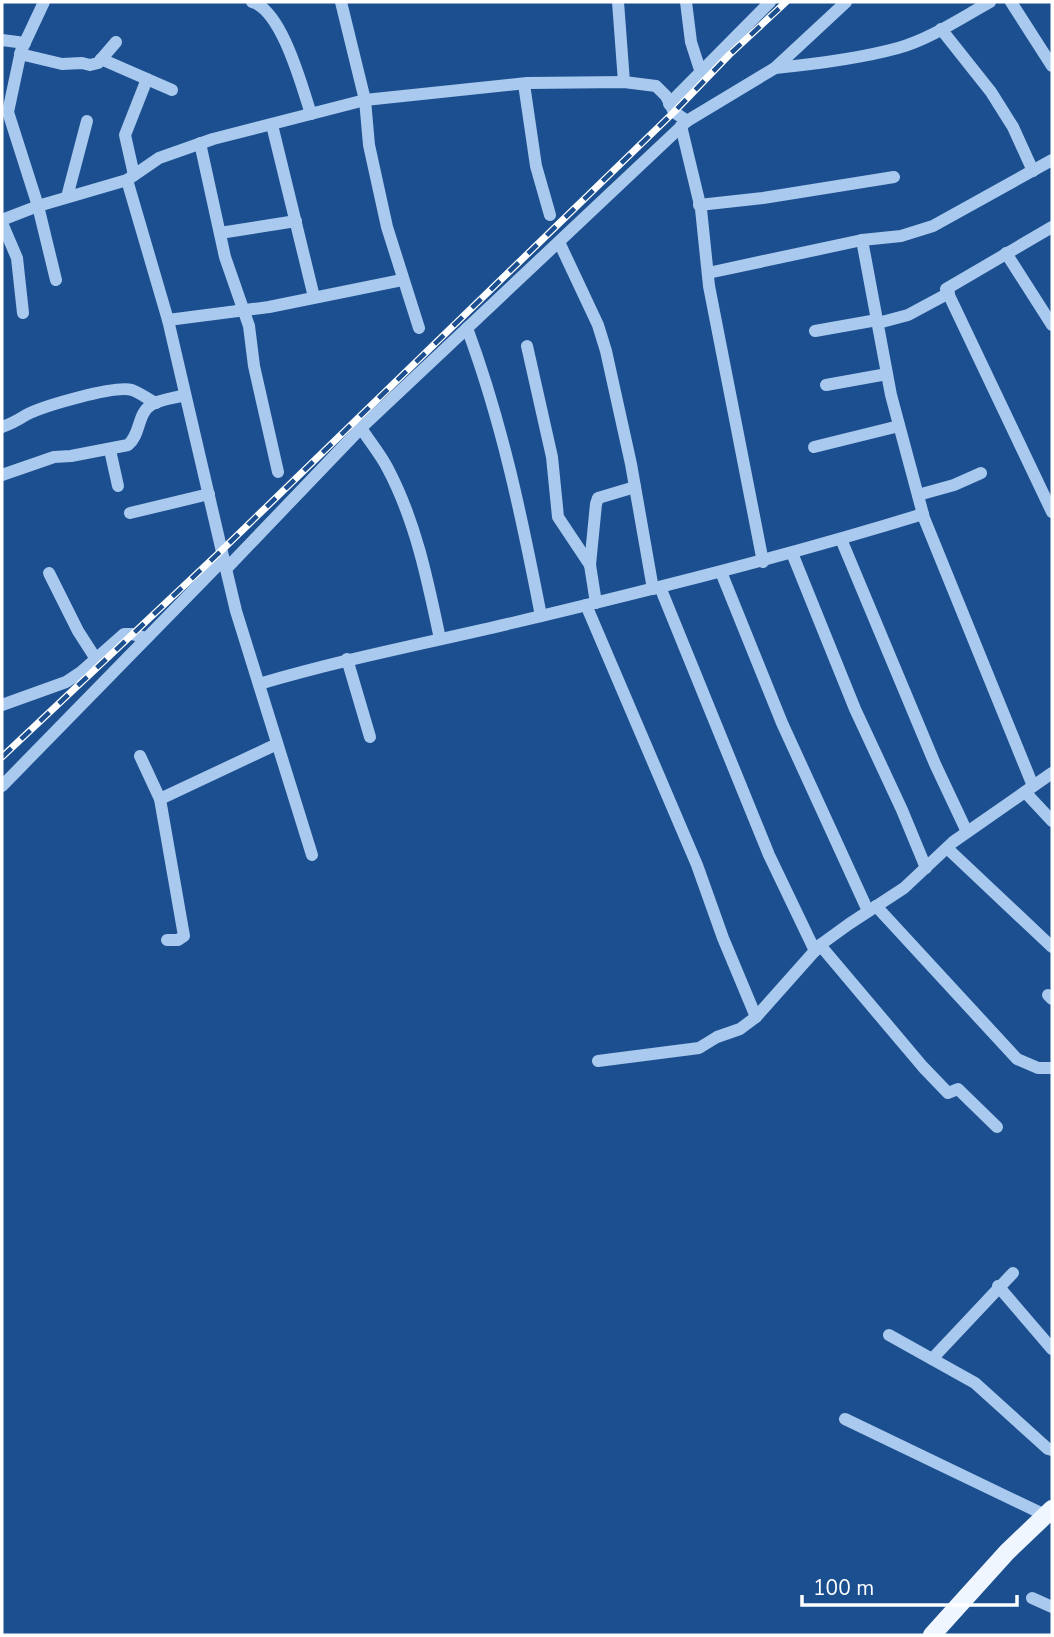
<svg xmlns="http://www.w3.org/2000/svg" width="1054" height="1637" viewBox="0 0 1054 1637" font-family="'Nunito Sans',sans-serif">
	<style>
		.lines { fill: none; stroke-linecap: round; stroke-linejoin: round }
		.minor { stroke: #a9c9ee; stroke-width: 12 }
		.major { stroke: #f0f6ff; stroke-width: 18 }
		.rail-casing { stroke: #fff; stroke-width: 7 }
		.rail { stroke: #1b4f8f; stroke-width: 4.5; stroke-dasharray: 13; stroke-linecap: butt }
	</style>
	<rect width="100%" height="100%" fill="#1b4f8f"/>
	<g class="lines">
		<g class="minor">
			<polyline points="44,2 21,51 8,112 38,206 56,280"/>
			<path d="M252,2C282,10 302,87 311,114"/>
			<polyline points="341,2 365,100 369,145 387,227 419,328"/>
			<polyline points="618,2 624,82"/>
			<polyline points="686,2 691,42 701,73"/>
			<polyline points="1011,2 1052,66"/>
			<polyline points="941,29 991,92 1013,127 1033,171"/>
			<polyline points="2,40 25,43"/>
			<polyline points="20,54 62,64 82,63 90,65 98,63 116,42"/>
			<polyline points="101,59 172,90"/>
			<path d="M775,68C816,64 858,59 898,48C930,39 961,18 990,2"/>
			<polyline points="524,84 536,166 550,215"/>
			<polyline points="669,104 770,2"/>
			<polyline points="272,125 314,297"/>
			<polyline points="681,126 701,209 709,286 763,562"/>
			<polyline points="200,143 225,257 249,326 254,366 278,472"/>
			<polyline points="134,175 125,135 147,79"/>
			<polyline points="127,180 168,320 226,569 361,428 687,121 775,68 846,2"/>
			<polyline points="67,197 87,121"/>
			<polyline points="699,205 763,198 894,177"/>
			<polyline points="2,220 38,206 127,180 159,158 213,139 365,100 527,83 624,82 656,86 666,96 674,112 687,121"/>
			<polyline points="2,223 17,258 23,313"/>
			<polyline points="1052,227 946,289 1052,512"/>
			<polyline points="220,233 296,221"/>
			<polyline points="862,240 891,395 924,518 1033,786"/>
			<polyline points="559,242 598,325 606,351 631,464 653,589"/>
			<polyline points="1006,253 1052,325"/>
			<polyline points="708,273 862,240 901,236 933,226 1052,160"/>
			<polyline points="168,320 269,307 402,280"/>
			<polyline points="878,323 908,315 949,293"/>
			<path d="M467,328C502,422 522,518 541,616"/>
			<polyline points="815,331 877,320"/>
			<polyline points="527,346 552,457 558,517 590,565"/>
			<polyline points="826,385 887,374"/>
			<path d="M2,427C11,424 18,420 26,415C43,406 115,385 132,390C140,393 148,399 156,403"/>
			<path d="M361,428C370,442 381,455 388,469C416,522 428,582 440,639"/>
			<polyline points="814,447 899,426"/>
			<polyline points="110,450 118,486"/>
			<path d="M2,475L54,457L71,456L128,445C141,434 137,414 151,405C160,399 175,398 185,395"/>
			<polyline points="918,495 954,485 981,473"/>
			<polyline points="130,513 209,494"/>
			<polyline points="841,539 935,764 967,832"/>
			<polyline points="792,553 855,709 902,810 926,868"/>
			<polyline points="226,569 236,611 312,855"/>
			<polyline points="721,572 782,723 868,911"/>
			<polyline points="49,573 78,631 96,659"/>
			<polyline points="660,587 769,855 815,951"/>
			<polyline points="596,603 590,565 596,504 598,498 635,487"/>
			<polyline points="586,605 697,865 723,938 756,1017"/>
			<polyline points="347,659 370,737"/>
			<path d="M259,684C343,659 427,643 512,623C650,590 787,556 923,514"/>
			<polyline points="2,705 66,682 81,672 124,634 132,634 146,638"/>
			<polyline points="140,756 160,799 184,936 178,940 167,940"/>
			<polyline points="2,786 224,559"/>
			<polyline points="1025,792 1052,821"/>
			<polyline points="160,799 277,744"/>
			<polyline points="947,848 1052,947"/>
			<polyline points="876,906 1017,1059 1038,1068 1052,1068"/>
			<polyline points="820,945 923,1067 948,1093 958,1089 997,1127"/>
			<polyline points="1048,995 1052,999"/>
			<polyline points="598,1061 699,1048 717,1037 740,1029 756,1017 820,945 849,924 904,888 953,842 1052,773"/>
			<polyline points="998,1286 1052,1349"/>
			<polyline points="889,1335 975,1383 1048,1449 1052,1450"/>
			<polyline points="932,1359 1013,1273"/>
			<polyline points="845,1419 1045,1515"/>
			<polyline points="1032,1598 1052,1607"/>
		</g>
		<polyline class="major" points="932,1635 1007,1552 1052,1509"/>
		<g class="rail-casing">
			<polyline id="rail" points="2,757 222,550 674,112 729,55 786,2"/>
		</g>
		<use href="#rail" class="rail"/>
	</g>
	<rect width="1054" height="1637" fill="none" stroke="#ffffff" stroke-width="7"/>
	<path d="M802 1595v10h215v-10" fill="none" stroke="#ffffff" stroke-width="3.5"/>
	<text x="813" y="1595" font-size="21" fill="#ffffff" stroke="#1b4f8f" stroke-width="5" paint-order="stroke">100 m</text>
</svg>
